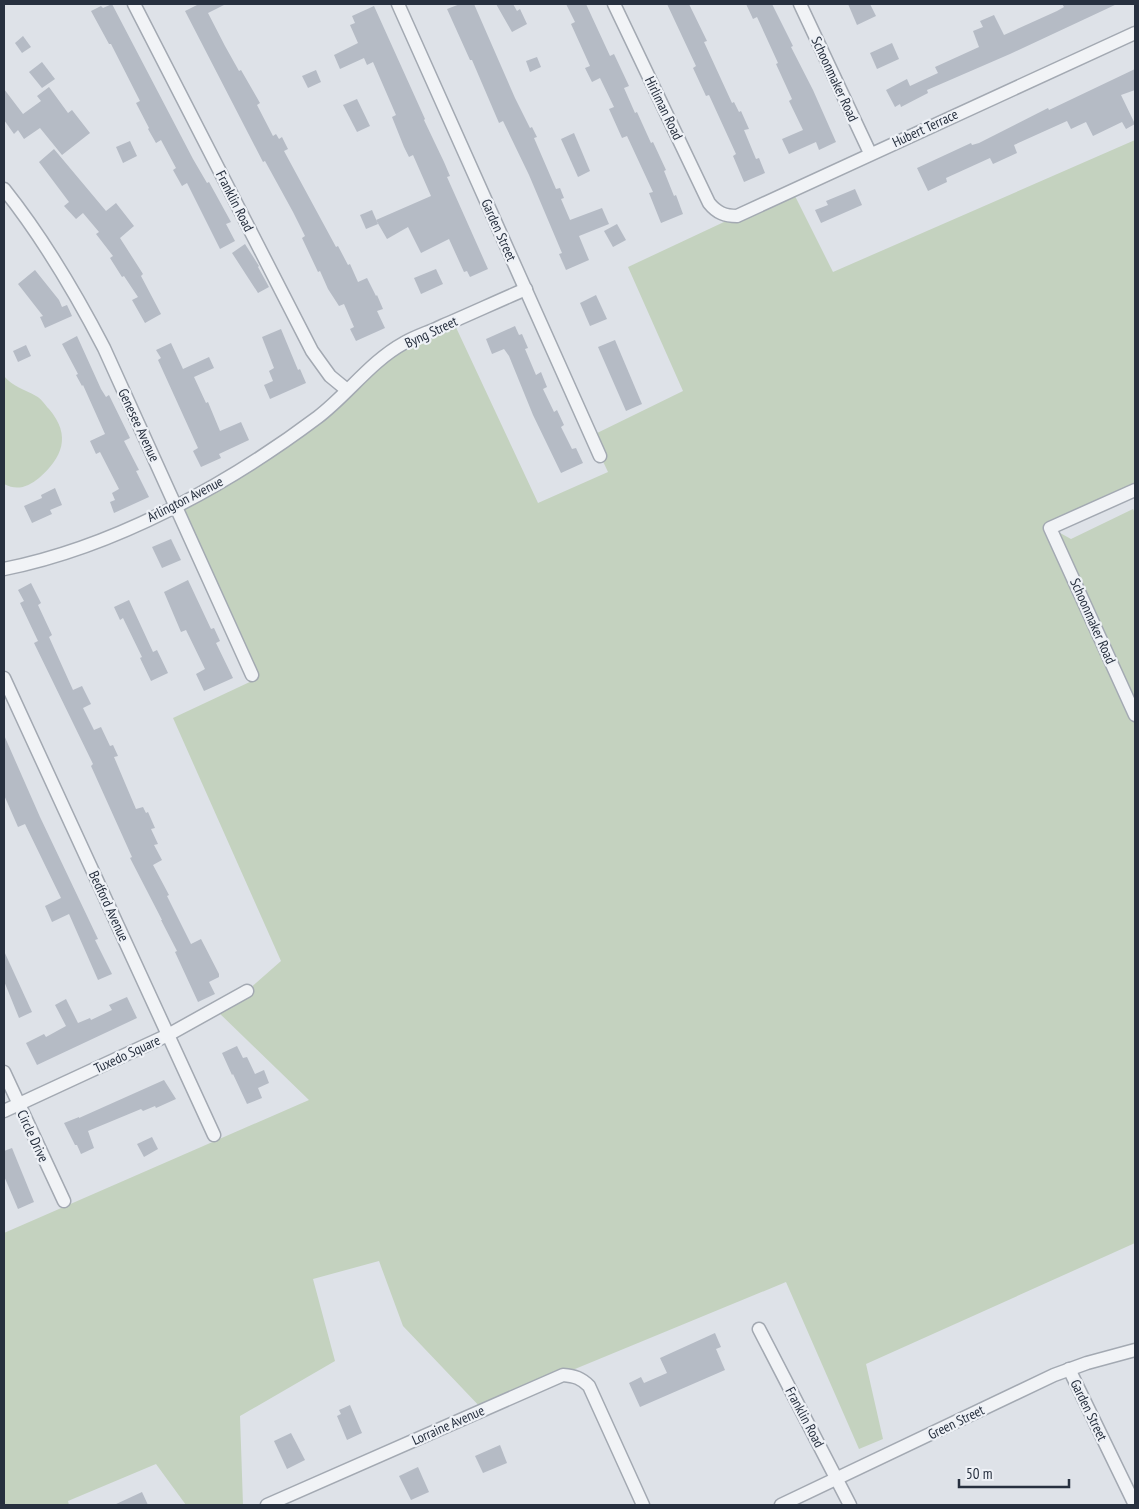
<svg xmlns="http://www.w3.org/2000/svg" width="1139" height="1509" viewBox="0 0 1139 1509" font-family="'PT Sans Narrow',sans-serif">
	<style>
		.green { fill: #c4d2bf }
		.building { fill: #b5bbc5 }
		.lines { fill: none; stroke-linecap: round; stroke-linejoin: round }
		.street-casing { stroke: #a3a9b2; stroke-width: 15 }
		.street { stroke: #f1f3f6; stroke-width: 12 }
		.labels { text-anchor: middle; dominant-baseline: central; stroke-width: 4.5; stroke-linejoin: round; paint-order: stroke }
		.street-label { font-size: 14px; fill: #27303f; stroke: #eef1f6 }
	</style>
	<rect width="100%" height="100%" fill="#dee2e8"/>
	<g class="green">
		<polygon points="1135,140 1135,490 1051,528 1071,539 1133,509 1135,513 1135,1243 866,1364 883,1439 859,1449 786,1282 558,1376 483,1410 403,1326 379,1261 313,1279 335,1361 240,1416 243,1505 186,1505 156,1464 68,1501 69,1505 4,1505 4,1233 309,1100 215,1009 247,991 281,961 173,718 254,680 176,506 274,449 381,358 453,321 538,503 608,472 591,436 683,391 628,267 792,190 833,272"/>
		<path d="M4,376C13,387 24,389 36,396C42,399 45,405 49,409C72,436 62,458 39,478C28,487 17,491 4,484Z"/>
	</g>
	<g class="building">
		<polygon points="112,4 193,159 207,183 209,182 231,222 226,224 235,241 220,249 187,183 182,186 173,170 176,168 161,140 156,143 148,129 149,128 136,103 140,101 111,44 109,44 91,11 101,6 103,8"/>
		<polygon points="199,4 226,4 208,13 225,46 239,71 241,70 260,103 257,105 273,136 276,134 279,139 282,137 288,149 284,151 336,247 338,246 348,265 350,264 358,282 367,278 376,296 377,295 383,309 377,311 385,328 356,341 350,329 354,327 344,304 339,306 328,289 320,271 318,272 302,238 305,236 293,212 265,161 263,162 185,11"/>
		<polygon points="460,4 474,4 515,98 530,128 532,127 537,137 534,138 556,189 560,188 564,198 561,199 570,220 602,208 609,224 579,236 589,260 566,270 559,254 562,253 529,175 503,121 499,123 472,60 470,60 447,9"/>
		<polygon points="496,4 513,4 517,11 520,9 527,24 512,32"/>
		<polygon points="566,4 586,4 610,56 614,54 629,86 624,88 635,113 637,112 651,143 653,142 666,170 664,171 674,196 676,195 683,214 661,223 649,193 653,192 627,136 622,138 609,109 614,107 600,78 592,82 585,68 590,66 571,24 575,22"/>
		<polygon points="667,4 689,4 707,41 704,42 732,103 734,102 739,112 741,111 749,129 744,130 756,159 759,158 765,173 744,182 733,156 736,154 709,95 706,96 693,68 696,66"/>
		<polygon points="746,4 772,4 793,46 791,47 813,90 836,142 819,150 816,142 789,154 782,139 803,130 789,101 792,99 776,64 778,63 757,17 753,19"/>
		<polygon points="848,4 870,4 876,16 857,25"/>
		<polygon points="1062,4 1117,4 1010,54 927,90 928,93 901,107 900,104 895,107 886,90 907,79 910,86 938,73 935,67 979,47 973,31 983,27 980,21 994,15 1004,35 1057,11 1064,7"/>
		<polygon points="374,6 425,119 424,120 444,162 450,176 447,177 488,269 470,277 467,271 464,272 449,239 421,253 408,227 387,239 376,220 431,196 413,155 409,157 404,147 392,117 396,115 373,62 367,65 364,58 340,69 334,55 358,43 350,25 355,23 352,16"/>
		<polygon points="23,36 31,47 22,53 15,43"/>
		<polygon points="892,43 899,59 877,69 870,53"/>
		<polygon points="537,57 541,67 530,72 526,61"/>
		<polygon points="42,62 55,79 42,88 29,72"/>
		<polygon points="1135,69 1135,90 1121,95 1135,124 1126,129 1122,122 1093,136 1086,122 1071,129 1067,121 1014,145 1017,153 993,164 990,158 946,178 947,182 928,191 917,168 971,143 972,145 979,143 1048,108 1049,110"/>
		<polygon points="316,70 321,82 308,88 302,76"/>
		<polygon points="49,87 68,113 72,110 90,133 62,155 40,128 24,139 18,130 14,134 4,120 4,89 23,114 41,101 37,96"/>
		<polygon points="357,99 370,126 357,132 343,105"/>
		<polygon points="574,133 590,171 578,177 561,139"/>
		<polygon points="130,141 137,156 123,163 116,147"/>
		<polygon points="54,149 106,211 116,203 134,226 120,238 143,274 141,276 161,314 145,323 132,300 138,297 124,276 122,277 110,258 113,256 96,234 99,232 83,213 76,219 64,206 69,202 39,162"/>
		<polygon points="855,189 862,205 821,223 815,210 828,205 826,201"/>
		<polygon points="372,210 378,224 366,229 360,215"/>
		<polygon points="617,224 626,240 613,247 604,231"/>
		<polygon points="245,244 259,266 258,267 269,287 258,293 232,253"/>
		<polygon points="436,269 443,284 421,294 414,278"/>
		<polygon points="35,270 59,300 62,307 67,305 72,316 45,328 40,317 43,316 18,284"/>
		<polygon points="596,295 607,319 590,326 580,303"/>
		<polygon points="515,326 519,335 522,334 528,348 525,349 536,375 541,372 547,387 543,389 554,412 557,410 564,425 561,427 572,449 576,448 583,463 561,473 533,415 509,356 504,349 492,354 486,339"/>
		<polygon points="281,329 298,370 300,369 306,383 270,399 264,385 273,381 269,371 274,368 262,337"/>
		<polygon points="77,336 101,389 106,397 109,395 130,438 124,441 139,470 136,471 149,497 114,513 110,502 115,500 112,493 119,489 100,452 96,454 90,441 105,434 83,385 82,386 76,375 78,374 62,344"/>
		<polygon points="615,340 642,404 626,411 598,347"/>
		<polygon points="171,343 183,369 209,357 214,368 194,377 206,403 208,402 220,431 241,422 249,440 219,454 221,458 201,467 193,451 198,448 158,360 161,358 156,350"/>
		<polygon points="26,345 31,356 18,362 13,351"/>
		<polygon points="55,488 62,505 50,510 52,514 32,523 24,506 42,498 41,495"/>
		<polygon points="171,539 181,560 162,568 152,547"/>
		<polygon points="188,580 211,629 214,628 220,641 216,643 233,678 204,691 196,674 205,669 186,630 181,632 164,592"/>
		<polygon points="31,583 41,603 38,605 52,635 49,637 73,690 82,686 91,704 83,708 94,730 101,727 110,746 113,745 118,756 114,757 136,809 143,807 146,813 148,812 155,828 151,829 158,844 154,845 162,860 153,865 169,895 167,896 191,944 201,939 219,974 219,977 209,982 215,994 198,1002 175,952 177,951 161,920 162,920 130,858 132,857 91,766 93,764 34,643 38,641 20,603 24,601 18,590"/>
		<polygon points="129,600 153,652 157,650 168,673 151,681 140,658 142,657 123,618 120,620 114,607"/>
		<polygon points="4,735 40,817 98,939 95,940 112,974 98,980 69,914 52,922 45,906 61,898 25,824 18,827 4,795"/>
		<polygon points="4,951 32,1012 19,1018 4,981"/>
		<polygon points="127,997 137,1018 37,1065 26,1043 44,1034 46,1037 66,1026 55,1005 66,999 78,1023 90,1018 91,1020 112,1010 109,1005"/>
		<polygon points="237,1046 243,1058 247,1057 255,1074 264,1070 269,1083 258,1088 262,1098 247,1104 233,1074 232,1075 222,1053"/>
		<polygon points="164,1080 176,1099 156,1108 155,1106 143,1111 141,1109 88,1131 94,1148 81,1154 77,1145 75,1145 64,1123 79,1117 79,1118"/>
		<polygon points="152,1137 158,1149 144,1157 137,1144"/>
		<polygon points="12,1148 34,1202 18,1209 4,1176 4,1151"/>
		<polygon points="715,1333 721,1347 716,1349 725,1370 640,1407 629,1383 641,1377 644,1383 667,1373 660,1358"/>
		<polygon points="350,1405 362,1433 347,1440 337,1416 341,1414 339,1410"/>
		<polygon points="291,1433 305,1460 287,1469 274,1441"/>
		<polygon points="500,1445 507,1463 483,1473 475,1456"/>
		<polygon points="418,1467 429,1492 411,1500 399,1476"/>
		<polygon points="142,1492 148,1505 114,1505"/>
	</g>
	<g class="lines">
		<g class="street-casing">
			<g id="street">
				<polyline points="134,4 312,351 330,376 347,390"/>
				<polyline points="398,4 600,456"/>
				<path d="M614,4L709,203C717,213 725,216 737,216L1135,33"/>
				<polyline points="800,4 870,153"/>
				<path d="M4,189C43,238 75,292 104,348L252,675"/>
				<polyline points="1135,490 1050,528 1135,715"/>
				<path d="M4,569C115,547 229,484 318,417C348,394 371,361 404,343C416,336 430,332 442,326C470,314 498,301 526,289"/>
				<polyline points="4,678 214,1135"/>
				<polyline points="4,1072 64,1201"/>
				<polyline points="4,1111 168,1035 247,991"/>
				<polyline points="759,1329 850,1505"/>
				<polyline points="1069,1369 1135,1505"/>
				<path d="M267,1505L563,1375C575,1376 581,1378 589,1386L643,1505"/>
				<polyline points="781,1505 1054,1375 1087,1363 1135,1350"/>
			</g>
		</g>
		<use href="#street" class="street"/>
	</g>
	<g class="labels">
		<g class="street-label">
			<text transform="translate(835 79) rotate(65)">Schoonmaker Road</text>
			<text transform="translate(664 108) rotate(64)">Hirliman Road</text>
			<text transform="translate(925 128) rotate(-25)">Hubert Terrace</text>
			<text transform="translate(235 201) rotate(63)">Franklin Road</text>
			<text transform="translate(499 230) rotate(66)">Garden Street</text>
			<text transform="translate(431 332) rotate(-25)">Byng Street</text>
			<text transform="translate(139 425) rotate(65)">Genesee Avenue</text>
			<text transform="translate(185 499) rotate(-27)">Arlington Avenue</text>
			<text transform="translate(1093 621) rotate(66)">Schoonmaker Road</text>
			<text transform="translate(109 906) rotate(65)">Bedford Avenue</text>
			<text transform="translate(127 1054) rotate(-25)">Tuxedo Square</text>
			<text transform="translate(33 1136) rotate(65)">Circle Drive</text>
			<text transform="translate(1089 1410) rotate(64)">Garden Street</text>
			<text transform="translate(805 1417) rotate(62)">Franklin Road</text>
			<text transform="translate(956 1422) rotate(-26)">Green Street</text>
			<text transform="translate(448 1425) rotate(-24)">Lorraine Avenue</text>
		</g>
	</g>
	<rect width="1139" height="1509" fill="none" stroke="#27303f" stroke-width="10"/>
	<path d="M959 1479v8h110v-8" fill="none" stroke="#27303f" stroke-width="2.5"/>
	<text x="966" y="1479" font-size="15" fill="#27303f" stroke="#eef1f6" stroke-width="4" paint-order="stroke">50 m</text>
</svg>
